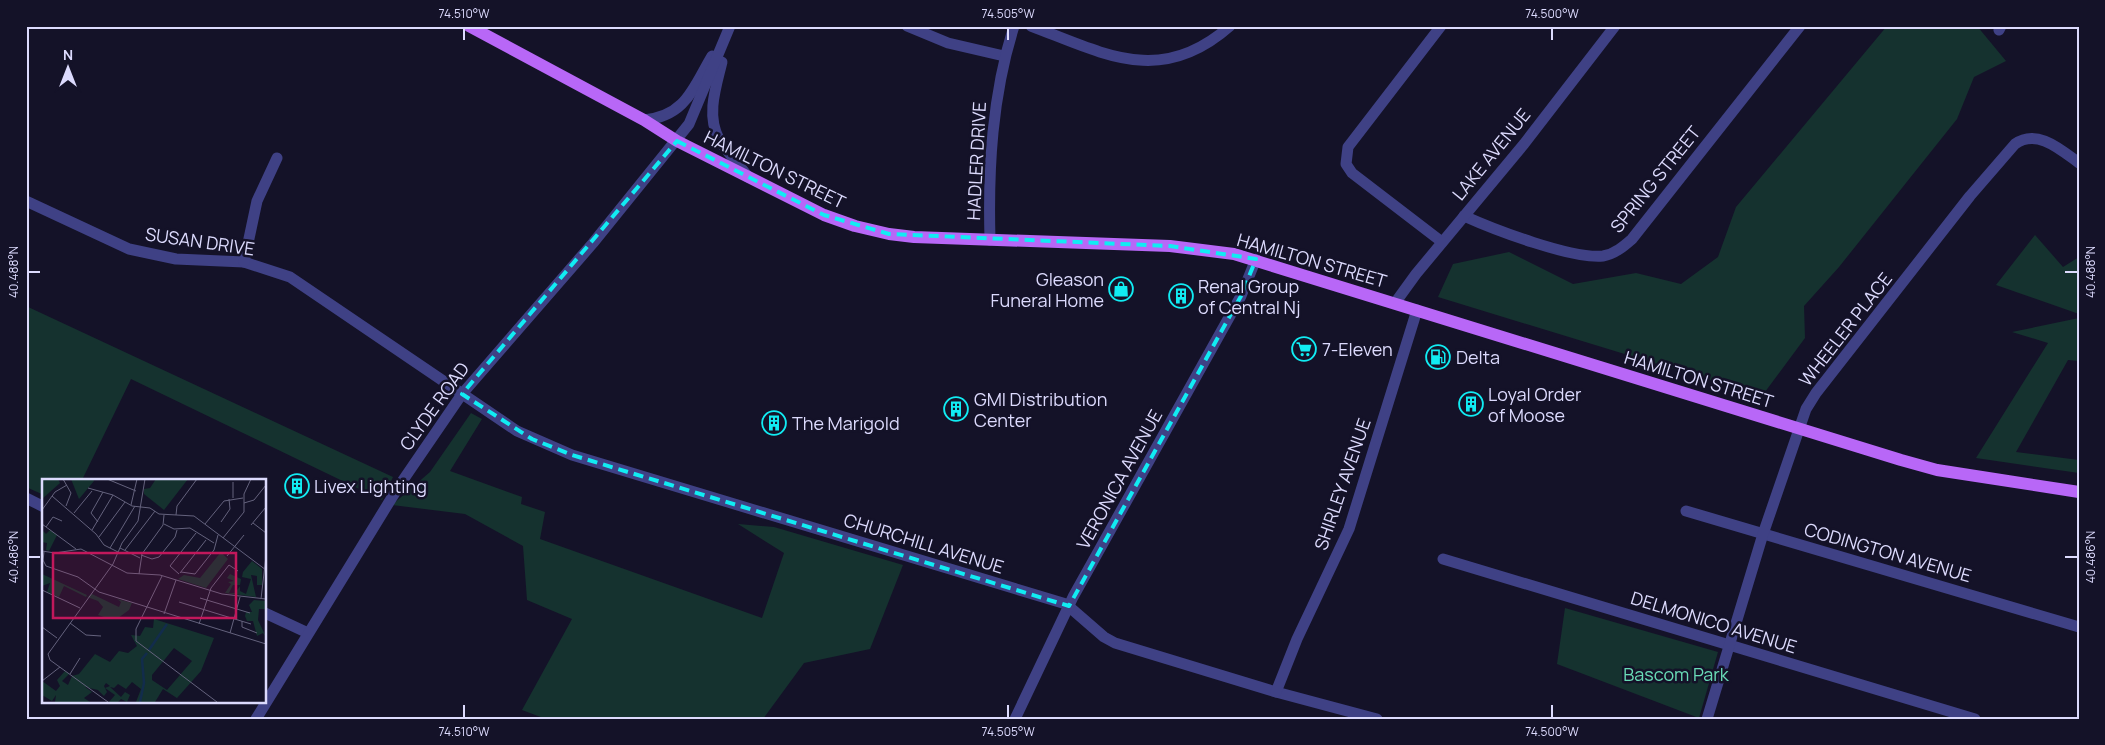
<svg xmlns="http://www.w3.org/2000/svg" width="2105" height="745" viewBox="0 0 2105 745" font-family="Manrope,sans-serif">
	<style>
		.green { fill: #15322f }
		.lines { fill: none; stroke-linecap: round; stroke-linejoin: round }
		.minor { stroke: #3f4185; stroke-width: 11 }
		.major { stroke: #b867f7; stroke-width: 12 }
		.marked { fill: none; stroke: #11ecf3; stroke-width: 4; stroke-dasharray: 10 6; stroke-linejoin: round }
		.ticks { fill: none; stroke: #dcdafd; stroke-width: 2 }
		.labels { text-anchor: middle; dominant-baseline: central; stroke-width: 5; stroke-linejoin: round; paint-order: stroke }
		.street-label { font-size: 18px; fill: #dcdafd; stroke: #141228 }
		.poi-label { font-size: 18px; fill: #dcdafd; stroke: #141228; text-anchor: start }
		.park-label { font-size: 18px; fill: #69dbb7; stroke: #141228 }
		.inset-river { fill: none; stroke: #122c4c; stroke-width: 2.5 }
		.inset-road { fill: none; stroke: #64627d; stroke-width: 1 }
		.view { fill: #c2185b; fill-opacity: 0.15; stroke: #c2185b; stroke-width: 2.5 }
		.inset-edge { fill: none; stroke: #dcdafd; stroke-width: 2.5 }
		.neatline { fill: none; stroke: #dcdafd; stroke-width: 2 }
		.ticks-label { font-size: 12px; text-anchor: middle; fill: #dcdafd }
	</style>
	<rect width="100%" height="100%" fill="#141228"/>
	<g class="green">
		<polygon points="1887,26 1977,26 2006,61 1974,77 1957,119 1839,267 1804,306 1805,338 1762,396 1438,297 1453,264 1509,252 1573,284 1636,273 1681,284 1718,257 1736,207"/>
		<polygon points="2035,235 2063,267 2079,257 2079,314 1996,285"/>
		<polygon points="26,306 393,477 382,500 131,379 82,480 44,480 44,495 26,487"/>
		<polygon points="2079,318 2079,361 2068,360 2016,452 2079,460 2079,473 1976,458 2048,343 2012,332"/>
		<polygon points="471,413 482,419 450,471 522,497 521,504 545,512 540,539 762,618 784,553 738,524 774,527 903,565 870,649 804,663 763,719 546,719 522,710 572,619 527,600 523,546 465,514 392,505 430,472"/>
		<polygon points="1565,608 1718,652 1699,718 1557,664"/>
	</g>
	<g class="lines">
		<g class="minor">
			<polyline points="907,26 948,43 1004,56"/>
			<path d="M1031,26C1105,54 1161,87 1230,26"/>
			<polyline points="1441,26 1348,147 1346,164 1352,173 1442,242"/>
			<polyline points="1999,30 2001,26"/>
			<path d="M722,62C716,87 706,115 719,139C727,152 739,164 748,177"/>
			<path d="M644,120C686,116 693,88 712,56"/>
			<polyline points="26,201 129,249 176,259 244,262 290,277 517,431 572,455 1066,604 1104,637 1115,643 1276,692 1377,719"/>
			<path d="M1464,216C1495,230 1571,259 1603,256C1615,254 1624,246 1632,239L1800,26"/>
			<path d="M990,240C988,168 992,96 1014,26"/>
			<polyline points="244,262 257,201 277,158"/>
			<polyline points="1395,303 1416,274 1524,144 1615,26"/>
			<polyline points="26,498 44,507"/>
			<polyline points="1686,511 2079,627"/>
			<polyline points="1443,559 1975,719"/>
			<polyline points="265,613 308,633"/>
			<polyline points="1276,692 1297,639 1349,529 1417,310"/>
			<polyline points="256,719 399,486 462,394 593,243 689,124 730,26"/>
			<polyline points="1015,719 1073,597 1241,296 1256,259"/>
			<path d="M1707,719L1763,534L1806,409L1816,393L1970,196L2015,144C2037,128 2061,150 2079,163"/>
		</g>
		<polyline class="major" points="469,26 644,120 677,141 824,215 855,226 889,234 914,237 1170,246 1234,254 1901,460 1937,470 2079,492"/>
	</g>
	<path class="marked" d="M677,141L824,215L889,234L1170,246L1256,259L1241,296L1069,606L572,455L532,439L462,394Z"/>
	<path class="ticks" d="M464,28V40M1008,28V40M1552,28V40M28,272H40M2065,272H2078M28,557H40M2065,557H2078M464,705V718M1008,705V718M1552,705V718"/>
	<defs>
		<g id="shop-ring" transform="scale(1.25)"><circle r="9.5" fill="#141228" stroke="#11ecf3" stroke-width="1.5"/><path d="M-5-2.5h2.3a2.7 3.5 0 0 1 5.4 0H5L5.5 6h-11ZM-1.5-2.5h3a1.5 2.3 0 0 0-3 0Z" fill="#11ecf3"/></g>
		<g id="building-ring" transform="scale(1.25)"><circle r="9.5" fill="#141228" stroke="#11ecf3" stroke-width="1.5"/><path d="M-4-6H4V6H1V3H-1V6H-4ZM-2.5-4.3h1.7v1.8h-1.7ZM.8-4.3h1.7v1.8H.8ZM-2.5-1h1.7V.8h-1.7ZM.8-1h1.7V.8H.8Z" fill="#11ecf3"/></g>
		<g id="supermarket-ring" transform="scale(1.25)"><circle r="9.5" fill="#141228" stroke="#11ecf3" stroke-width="1.5"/><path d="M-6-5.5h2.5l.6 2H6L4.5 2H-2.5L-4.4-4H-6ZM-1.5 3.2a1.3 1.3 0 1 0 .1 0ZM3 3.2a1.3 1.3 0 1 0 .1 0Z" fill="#11ecf3"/></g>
		<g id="fuel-ring" transform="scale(1.25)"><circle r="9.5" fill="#141228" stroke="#11ecf3" stroke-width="1.5"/><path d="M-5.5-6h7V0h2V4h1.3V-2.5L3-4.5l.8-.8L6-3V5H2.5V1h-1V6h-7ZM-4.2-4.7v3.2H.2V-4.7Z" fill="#11ecf3"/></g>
	</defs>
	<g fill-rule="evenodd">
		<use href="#shop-ring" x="1121" y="289"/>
		<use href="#building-ring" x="1181" y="296"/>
		<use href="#supermarket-ring" x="1304" y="349"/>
		<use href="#fuel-ring" x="1438" y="357"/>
		<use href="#building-ring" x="1471" y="404"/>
		<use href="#building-ring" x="956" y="409"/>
		<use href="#building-ring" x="774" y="423"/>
		<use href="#building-ring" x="297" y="486"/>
	</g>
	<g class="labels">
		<g class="street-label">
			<text transform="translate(1491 154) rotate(-51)">LAKE AVENUE</text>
			<text transform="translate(976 161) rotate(-87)">HADLER DRIVE</text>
			<text transform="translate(775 169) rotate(26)">HAMILTON STREET</text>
			<text transform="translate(1655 179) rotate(-51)">SPRING STREET</text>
			<text transform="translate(200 241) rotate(8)">SUSAN DRIVE</text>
			<text transform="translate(1312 260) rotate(16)">HAMILTON STREET</text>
			<text transform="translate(1845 329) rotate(-52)">WHEELER PLACE</text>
			<text transform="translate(1699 379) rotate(17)">HAMILTON STREET</text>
			<text transform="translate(434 406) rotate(-54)">CLYDE ROAD</text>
			<text transform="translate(1119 479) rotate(-61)">VERONICA AVENUE</text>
			<text transform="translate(1342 484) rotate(-71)">SHIRLEY AVENUE</text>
			<text transform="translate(924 543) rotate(17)">CHURCHILL AVENUE</text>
			<text transform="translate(1888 552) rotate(16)">CODINGTON AVENUE</text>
			<text transform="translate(1714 622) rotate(17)">DELMONICO AVENUE</text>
		</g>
		<g class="poi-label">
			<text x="1104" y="279" text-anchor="end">Gleason<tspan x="1104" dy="21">Funeral Home</tspan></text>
			<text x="1198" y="286">Renal Group<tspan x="1198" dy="21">of Central Nj</tspan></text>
			<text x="1322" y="349">7-Eleven</text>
			<text x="1456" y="357">Delta</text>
			<text x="1488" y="394">Loyal Order<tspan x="1488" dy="21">of Moose</tspan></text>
			<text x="974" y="399">GMI Distribution<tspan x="974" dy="21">Center</tspan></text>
			<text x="792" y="423">The Marigold</text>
			<text x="314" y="486">Livex Lighting</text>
		</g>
		<g class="park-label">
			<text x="1676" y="674">Bascom Park</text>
		</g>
	</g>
	<g transform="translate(42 479)">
		<rect width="224" height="224" fill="#141228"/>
		<path d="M1,0H16L18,4L0,20ZM29,0H51L52,2L37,20ZM114,0H146L122,31L102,15V10L108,9ZM0,51L4,55L8,51L15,56L7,72L4,71L5,64L0,63ZM179,73L186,80L164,109L136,100L142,96L158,99ZM210,82L220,90V106H215V97L209,96L214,118L183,114L189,105L186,103L192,102L185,99L188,95L199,100L198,106H191L187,114H193L198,107V112L204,115L209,100L200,98L201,93ZM0,95L45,116L44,118L22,107L17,118L5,113L8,104L0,107ZM50,115L77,128L79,123L75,120L90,124L87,131L76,139L62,138L56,136L61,128L56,122L45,118ZM212,121L224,122V130H217L216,141L224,158L221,154L215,157L211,142H205L203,137L204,133H210L207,126ZM112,140L172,159L159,192L135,219L141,223L121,210L113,223H94L99,210L90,203L84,210L76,205L72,209L68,208L79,218L83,213L88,216L85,223L79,220L76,223H67L73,216L63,209L68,207L64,204L62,207L65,213L62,217L56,211L43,208L50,213L42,219L48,223H13L14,216L10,222L0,216V202L14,212L18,207L15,201L23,192L27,195L20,202L26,206L30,197L37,195L53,175L68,183L77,172L86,174L95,167L89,156L98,157L103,148L111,149ZM132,169L150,182L125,211L110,201V196Z" fill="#15322f" fill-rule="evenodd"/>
		<path class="inset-river" d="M107,171L125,145M98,223L102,204L100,180L105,174"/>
		<path class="inset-road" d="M21,0L29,14L24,27M65,0L94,12M46,9L71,16L90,27L108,29L117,35L152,37L224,91M10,17L54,55L62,66L76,73M191,19V3M202,24L212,21L224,6M89,26L95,0M0,31L13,13L25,6M32,34L50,12M134,36L135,27L155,0M56,43L49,34L61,13M179,43L188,30L187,20M211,44L224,54M0,45L34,70M122,45L132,50L148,49L172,64M163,45L182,22L201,19M209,46L224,28M4,48L11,38L20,42M50,51L71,16M57,58L83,23M181,59L202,33V15L209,0M68,69L93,27M78,69L98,79M83,71L113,32M0,72L13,74L39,70L85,94L118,96L180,115L224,120M2,73L1,81L4,87L36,98L57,113L224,165M99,76L110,80L117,78L133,58L135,51M185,77L202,56M139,93L153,95L172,71L176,56M138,94L164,61M97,95L100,75L121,46L122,36M137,95L128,87L154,54M120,97L94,150V162L175,223M0,111L38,129M158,119L208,134M219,120L224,77M137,123L209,145M122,135L134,101M200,142V148L215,154M28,144L44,156L59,157M157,145L169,109L187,86L196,92M0,148L15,159M188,154L198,118M28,195L38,179M0,202L18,188M66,223L8,181L6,175L71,85L80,64L96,42L103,0"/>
		<path class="view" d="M11,74H194V139H11Z"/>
		<rect width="224" height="224" class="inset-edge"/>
	</g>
	<rect width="2105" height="745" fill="none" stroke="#141228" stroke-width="55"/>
	<g transform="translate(68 68)" stroke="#141228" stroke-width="4" paint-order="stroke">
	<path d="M0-4L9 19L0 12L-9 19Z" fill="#dcdafd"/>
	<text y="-8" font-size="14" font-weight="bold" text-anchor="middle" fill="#dcdafd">N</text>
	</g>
	<rect x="28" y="28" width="2050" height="690" class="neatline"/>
	<g class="ticks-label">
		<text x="464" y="18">74.510°W</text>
		<text x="1008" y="18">74.505°W</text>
		<text x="1552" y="18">74.500°W</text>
		<text transform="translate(14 272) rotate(-90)" y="4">40.488°N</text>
		<text transform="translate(2091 272) rotate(-90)" y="4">40.488°N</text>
		<text transform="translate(14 557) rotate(-90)" y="4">40.486°N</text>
		<text transform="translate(2091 557) rotate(-90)" y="4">40.486°N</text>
		<text x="464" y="736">74.510°W</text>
		<text x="1008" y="736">74.505°W</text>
		<text x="1552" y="736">74.500°W</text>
	</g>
</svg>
